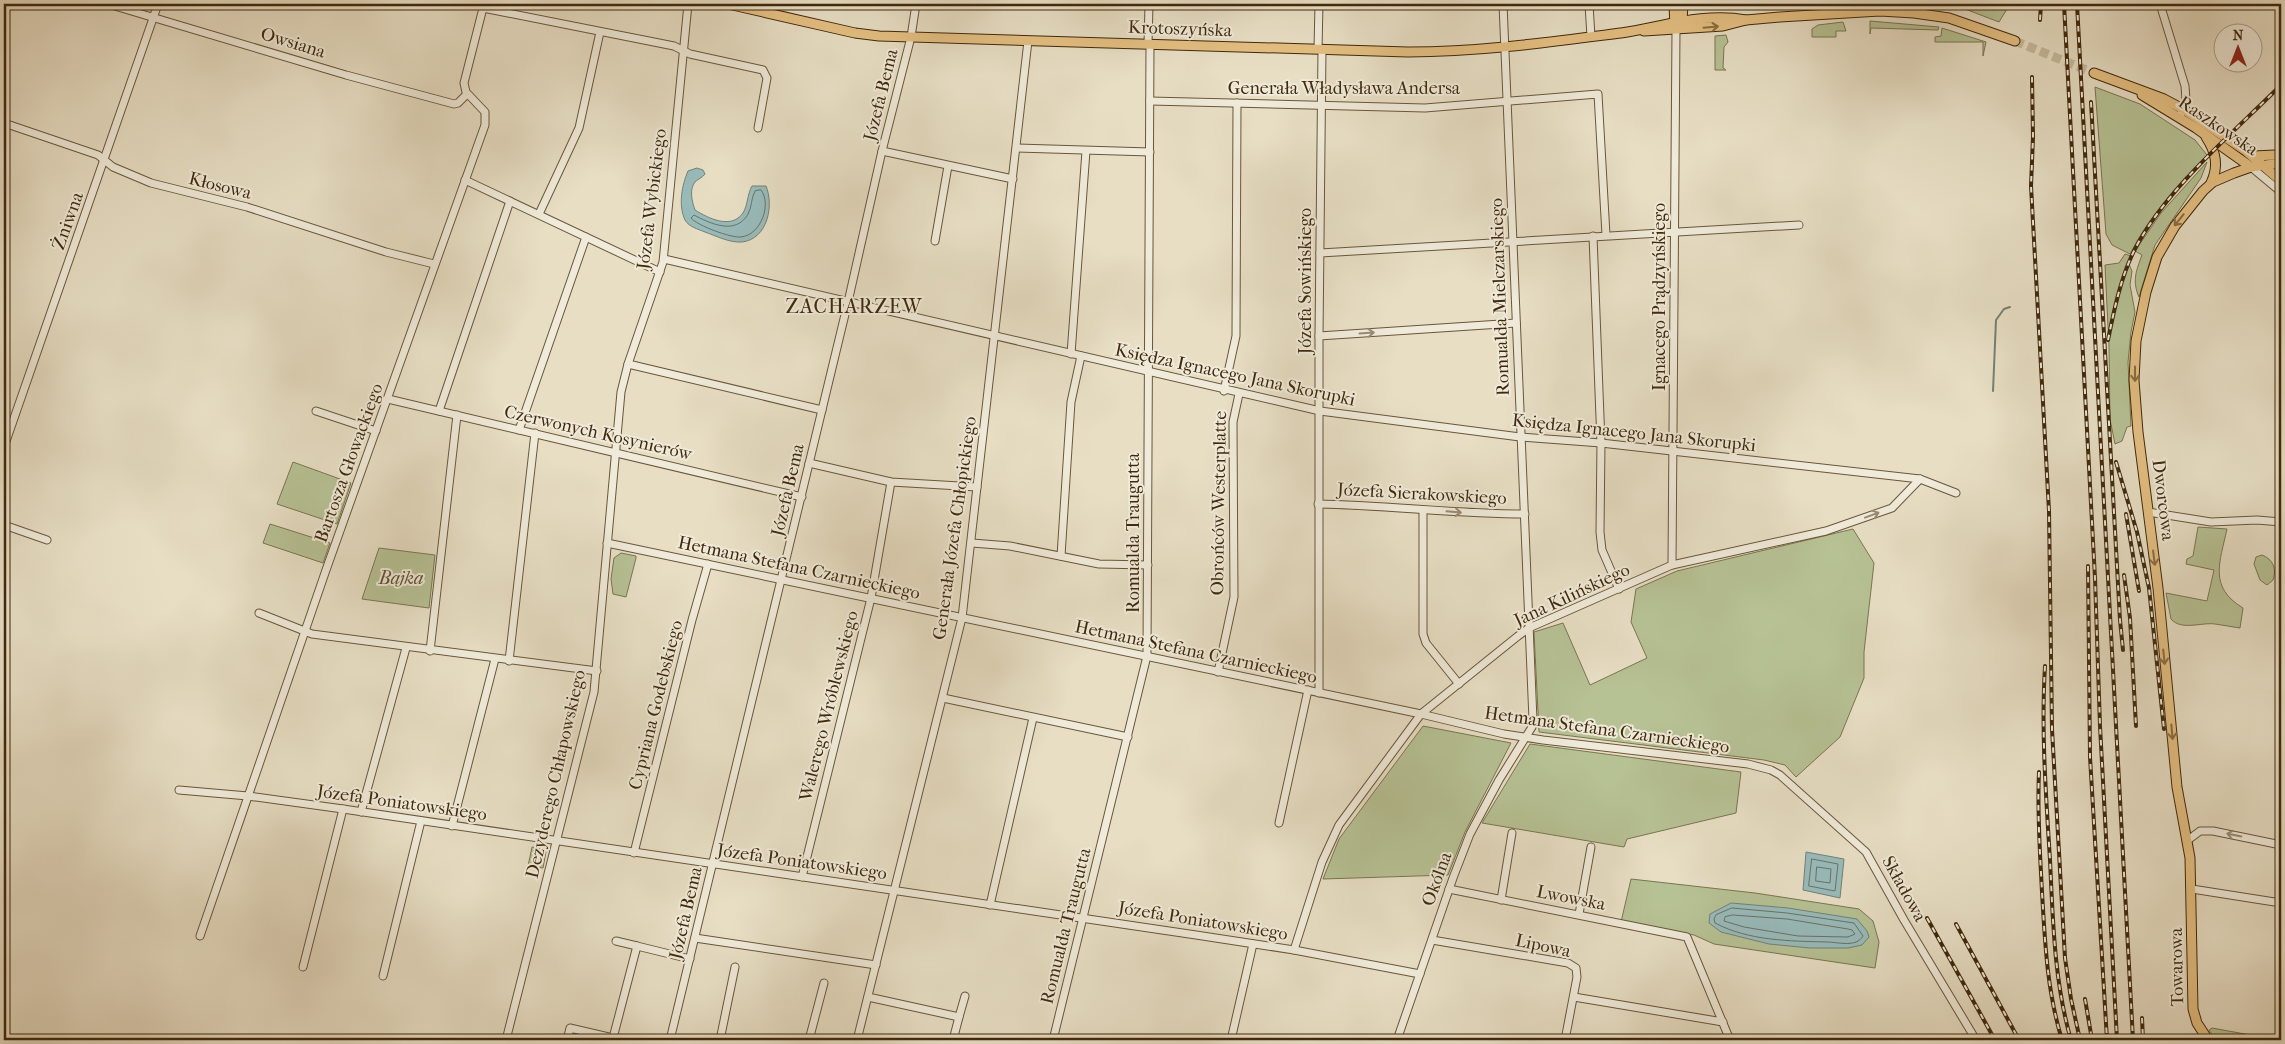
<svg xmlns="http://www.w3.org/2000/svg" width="2285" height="1044" viewBox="0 0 2285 1044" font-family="'IM FELL French Canon',serif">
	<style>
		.green { fill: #b6c194; stroke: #7b7550 }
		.water { fill: #98bbbb; stroke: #758175 }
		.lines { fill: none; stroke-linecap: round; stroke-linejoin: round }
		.shore { stroke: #6c7264; stroke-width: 1 }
		.stream { stroke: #758175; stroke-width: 2 }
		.major-tunnel { stroke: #c6ba9f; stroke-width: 9; stroke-dasharray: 9 4.5; stroke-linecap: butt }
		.minor-casing { stroke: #6a563a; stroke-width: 9 }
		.major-casing { stroke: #40290c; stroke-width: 11 }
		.minor { stroke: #efead9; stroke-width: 7 }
		.major { stroke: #e4bf82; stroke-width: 9 }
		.rail-casing { stroke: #40290c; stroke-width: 4 }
		.rail { stroke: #efead9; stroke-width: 2; stroke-dasharray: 5.5; stroke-linecap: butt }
		.oneway { stroke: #8a6c41 }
		.oneway2 { stroke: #988a72 }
		.labels { text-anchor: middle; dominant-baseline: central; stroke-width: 4; stroke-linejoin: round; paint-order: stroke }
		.street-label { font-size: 18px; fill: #40290c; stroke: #efead9 }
		.park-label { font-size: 18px; font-style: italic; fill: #5e4f2e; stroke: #efead9 }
		.quarter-label { font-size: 20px; letter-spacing: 1px; fill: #40290c; stroke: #efead9 }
	</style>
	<rect width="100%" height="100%" fill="#e7dec4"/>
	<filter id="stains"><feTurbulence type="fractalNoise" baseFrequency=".004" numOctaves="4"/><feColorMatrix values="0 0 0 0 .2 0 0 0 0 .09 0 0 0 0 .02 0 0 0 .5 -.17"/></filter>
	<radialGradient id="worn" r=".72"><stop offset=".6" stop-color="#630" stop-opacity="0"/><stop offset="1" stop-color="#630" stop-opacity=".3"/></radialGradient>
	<g class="green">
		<polygon points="1952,4 1964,4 1994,10 1996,4 2010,4 1999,22"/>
		<polygon points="1870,21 1939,27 1938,30 1871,28 1870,34"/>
		<polygon points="1843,22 1846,31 1836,31 1836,37 1812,37 1812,29 1818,25"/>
		<polygon points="1942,28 1986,42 1983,56 1983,42 1935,42 1935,37 1941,36"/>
		<polygon points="1726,35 1728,42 1724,47 1723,68 1726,70 1715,70 1715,36"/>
		<path d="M2095,87L2140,104L2195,140L2207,155C2178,186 2149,216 2130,254L2112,245L2106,234Z"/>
		<path d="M2207,162L2201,178L2155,245L2139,297C2132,281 2136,271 2142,255L2135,251L2161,213Z"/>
		<polygon points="2125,254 2131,256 2128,262 2132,271 2130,285 2135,312 2131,332 2128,362 2131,426 2127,427 2122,441 2115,444 2110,419 2109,347 2105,265 2119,263"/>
		<polygon points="293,462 351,483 337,524 277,504"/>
		<polygon points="270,524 330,543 323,563 263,543"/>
		<path d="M2198,527L2227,529C2220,562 2208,587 2243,608L2240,628C2232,627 2223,625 2215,624C2202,622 2181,631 2171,619L2166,593L2207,601L2214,570L2186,564L2187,559L2193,556Z"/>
		<polygon points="1853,529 1874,563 1864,652 1864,678 1840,737 1796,777 1785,765 1764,760 1539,732 1534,632 1563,623 1590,685 1647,658 1631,622 1636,589 1677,571"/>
		<polygon points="379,548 435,555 429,608 362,599"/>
		<polygon points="621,553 636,556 636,558 626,597 613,594 611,579 614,558"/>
		<path d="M2262,555C2273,559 2277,569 2273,580L2267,585L2260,580L2254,564L2256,557Z"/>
		<polygon points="1423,726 1511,743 1465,832 1448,875 1323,879 1339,839"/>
		<polygon points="1530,744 1741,772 1736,813 1627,839 1624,847 1482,823"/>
		<polygon points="532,847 543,849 546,852 543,868 528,866"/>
		<polygon points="1631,879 1755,893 1859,909 1873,921 1879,942 1875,968 1714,944 1694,935 1621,922"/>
		<polygon points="2212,1028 2256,1036 2257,1039 2216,1040 2209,1030"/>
	</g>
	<g class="water">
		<path d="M697,168L703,170L705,174C702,178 698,179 695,182C689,189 692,202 695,210C708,218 731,230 743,213C748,205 747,195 752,186H766C774,205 768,239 742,242C730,243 716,236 705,232C698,229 689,227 685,220C678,205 682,185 688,171Z"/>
		<polygon points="1806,852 1844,859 1840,898 1803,890"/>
		<polygon points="1731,903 1788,908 1857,919 1867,931 1869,937 1862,945 1848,948 1810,948 1769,944 1721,932 1709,923 1710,914"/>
	</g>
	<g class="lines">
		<g class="shore">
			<path d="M761,190C772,204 761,235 741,237C731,238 698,226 691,218L694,215C709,223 736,236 748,214C752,207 751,198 755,191Z"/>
			<polygon points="1812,859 1838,864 1835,891 1809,886"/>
			<polygon points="1817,867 1831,869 1830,883 1816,881"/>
			<path d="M1732,908L1787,913L1854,923L1863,936C1856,948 1838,942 1827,942C1790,941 1749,941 1715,923L1714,919L1716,915Z"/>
			<polygon points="1733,915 1787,919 1848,929 1852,930 1855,934 1848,937 1798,936 1744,927 1724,921 1725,917"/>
		</g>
		<polyline class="stream" points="1993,391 1996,320 2004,309 2010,307"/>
		<polyline class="major-tunnel" points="2015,41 2094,73"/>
		<g class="minor-casing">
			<g id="minor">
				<polyline points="108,4 346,75 454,104 458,103 467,94"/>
				<polyline points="1589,4 1591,37"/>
				<polyline points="2160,4 2185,86 2186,100 2181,114"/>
				<polyline points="483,8 674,46 690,54 763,70 767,78 758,128"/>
				<polyline points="1148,44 1149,4"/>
				<polyline points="1318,49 1319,4"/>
				<polyline points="1150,101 1425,108 1598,94 1606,235"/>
				<polyline points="4,123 98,155 113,167 151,183 247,207 386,252 434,264"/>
				<polyline points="1017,148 1150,152"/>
				<polyline points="882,151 1013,179"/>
				<polyline points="2251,167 2281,192"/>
				<polyline points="465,180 660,272"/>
				<polyline points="539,214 579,128 600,32"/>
				<polyline points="1593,236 1601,443 1600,532 1602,550 1619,589"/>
				<polyline points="935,241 948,166"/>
				<polyline points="1320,253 1799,225"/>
				<polyline points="664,259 1320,411 1520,437 1601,443 1920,479 1956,493"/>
				<polyline points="1319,336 1516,323"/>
				<polyline points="1071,354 1086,151"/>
				<polyline points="628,364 822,410"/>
				<polyline points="1224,391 1236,336 1237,103"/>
				<polyline points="388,399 802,497"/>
				<polyline points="316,411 376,431"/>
				<polyline points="439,411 510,201"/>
				<polyline points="519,430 586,237"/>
				<polyline points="4,447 158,4"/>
				<polyline points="809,463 891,482 977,487"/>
				<path d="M1318,504C1387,505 1456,514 1525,514"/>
				<polyline points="1423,510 1423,634 1426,643 1459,684"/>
				<polyline points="2148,512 2211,522 2257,520 2281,522"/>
				<polyline points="4,525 47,540"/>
				<polyline points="607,543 1421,714 1504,734 1543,740 1748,764 1771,770 1780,775 1866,852 1904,920 1976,1040"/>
				<polyline points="972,543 1010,546 1099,564 1148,565"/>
				<polyline points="1061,556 1071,402 1081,356"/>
				<polyline points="1672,565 1676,30"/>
				<polyline points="259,613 312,634 597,671"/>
				<polyline points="430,651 457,415"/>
				<polyline points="509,661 535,433"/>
				<polyline points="1218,672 1234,597 1233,422 1239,394"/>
				<polyline points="1319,693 1319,336 1322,49"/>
				<polyline points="943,698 1128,737"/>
				<polyline points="179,790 248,796 343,809 1196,935 1294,950 1420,974"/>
				<polyline points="361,812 406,648"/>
				<polyline points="1279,823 1308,690"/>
				<polyline points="452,826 495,659"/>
				<polyline points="2188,840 2200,831 2213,831 2281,845"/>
				<polyline points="634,853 692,620 708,564"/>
				<polyline points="802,877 871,598 891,482"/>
				<polyline points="1449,889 1687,937 1730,1040"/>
				<polyline points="2192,889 2281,903"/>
				<polyline points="1501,900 1512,833"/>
				<polyline points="990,905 1033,718"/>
				<polyline points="1579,914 1591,847"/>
				<polyline points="200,936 326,570 485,125 485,112 466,92 464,83 484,4"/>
				<polyline points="695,938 876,965"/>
				<polyline points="1432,940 1568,963 1576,968 1577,977 1565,1040"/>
				<polyline points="616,941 637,946"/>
				<polyline points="1294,950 1322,862 1339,825 1421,714 1518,636 1529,628 1672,565 1826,531 1892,508 1920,479"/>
				<polyline points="303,967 343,809"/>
				<polyline points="383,976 421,821"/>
				<polyline points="868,997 959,1017 953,1040"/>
				<polyline points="1574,997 1723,1022"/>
				<polyline points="959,1017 965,996"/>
				<polyline points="506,1040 594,692 621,392 628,364 663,262 688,4"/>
				<polyline points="567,1040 570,1028 613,1038 637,946 690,959"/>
				<polyline points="670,1040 848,302 882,151 911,37 916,4"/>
				<polyline points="720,1040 735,967"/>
				<polyline points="809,1040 824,983"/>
				<polyline points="857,1040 962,618 1028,41"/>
				<polyline points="1053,1040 1147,656 1150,44"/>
				<polyline points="1231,1040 1253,944"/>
				<polyline points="1397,1040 1453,878 1470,834 1499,780 1532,727 1533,720 1503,4"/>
			</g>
		</g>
		<g class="major-casing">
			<g id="major">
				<path d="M728,4L855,33L879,36L1408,52C1479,52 1551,42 1621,33C1662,27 1704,12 1746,20"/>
				<polyline points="1674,4 1675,28"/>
				<polyline points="1679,26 1682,22 1683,4"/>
				<polyline points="1644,31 1723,26 1746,20 1780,17 1880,11 1914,13 1949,18 2015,41"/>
				<polyline points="2094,73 2164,99 2183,109 2246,151 2281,181"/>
				<polyline points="2142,95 2196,128 2251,167"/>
				<path d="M2206,137C2216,152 2219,166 2211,183"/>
				<polyline points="2253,156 2275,155"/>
				<polyline points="2208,1040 2197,1023 2193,1009 2190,858 2177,787 2158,588 2138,432 2134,380 2136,341 2146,292 2157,257 2175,226 2203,191 2213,182 2234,173 2251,167 2281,163"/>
			</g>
		</g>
		<use href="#minor" class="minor"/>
		<use href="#major" class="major"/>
		<g class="rail-casing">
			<g id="rail">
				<polyline points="2064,4 2095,578 2100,726 2117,1040"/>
				<polyline points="2077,4 2133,1040"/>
				<polyline points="2040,20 2041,4"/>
				<polyline points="2032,77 2033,137 2031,186 2049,511 2052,729 2065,958 2071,999 2080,1040"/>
				<polyline points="2091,102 2120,620 2123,650"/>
				<path d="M2108,340C2114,310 2121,276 2135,249C2166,189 2233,133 2281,85"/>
				<polyline points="2116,462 2137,532 2149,588 2164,729"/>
				<polyline points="2126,514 2139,591"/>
				<polyline points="2088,566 2090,757 2107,1040"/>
				<polyline points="2124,575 2130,618 2136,726"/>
				<path d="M2045,666C2041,731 2046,795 2050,860C2053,921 2054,981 2071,1040"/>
				<path d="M2039,772C2037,812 2040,852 2042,892C2045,943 2047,991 2062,1040"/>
				<polyline points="1927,918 1995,1040"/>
				<polyline points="1956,924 2019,1040"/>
				<polyline points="2085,999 2092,1040"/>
				<polyline points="2142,1018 2143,1040"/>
			</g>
		</g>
		<use href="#rail" class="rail"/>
	</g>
	<defs><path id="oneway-shaft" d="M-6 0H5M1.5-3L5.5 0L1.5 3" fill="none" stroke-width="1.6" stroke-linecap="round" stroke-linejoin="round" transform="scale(1.25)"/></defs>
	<g class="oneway">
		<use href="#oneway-shaft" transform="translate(1711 27) rotate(-5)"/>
		<use href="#oneway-shaft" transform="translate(2179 220) rotate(129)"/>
		<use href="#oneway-shaft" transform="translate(2135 374) rotate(90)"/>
		<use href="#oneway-shaft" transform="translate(2154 558) rotate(83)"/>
		<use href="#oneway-shaft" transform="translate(2164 657) rotate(84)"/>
		<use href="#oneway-shaft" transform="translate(2172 732) rotate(85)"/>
	</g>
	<g class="oneway2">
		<use href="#oneway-shaft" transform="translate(1367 333) rotate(-4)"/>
		<use href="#oneway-shaft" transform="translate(1454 512) rotate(5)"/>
		<use href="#oneway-shaft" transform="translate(1872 515) rotate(-20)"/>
		<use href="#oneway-shaft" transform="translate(2234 835) rotate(-169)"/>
	</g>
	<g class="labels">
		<g class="street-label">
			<text transform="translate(1180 29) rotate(2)">Krotoszyńska</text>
			<text transform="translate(293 43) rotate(17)">Owsiana</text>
			<text x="1344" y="88">Generała Władysława Andersa</text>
			<text transform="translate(881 95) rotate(-76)">Józefa Bema</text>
			<text transform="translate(2218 126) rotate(34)">Raszkowska</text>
			<text transform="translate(220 186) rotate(14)">Kłosowa</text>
			<text transform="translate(652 199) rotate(-83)">Józefa Wybickiego</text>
			<text transform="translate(68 221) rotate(-70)">Żniwna</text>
			<text transform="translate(1305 281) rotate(-90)">Józefa Sowińskiego</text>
			<text transform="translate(1500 297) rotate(-92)">Romualda Mielczarskiego</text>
			<text transform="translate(1659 297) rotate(-90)">Ignacego Prądzyńskiego</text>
			<text transform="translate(1235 375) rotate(12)">Księdza Ignacego Jana Skorupki</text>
			<text transform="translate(598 433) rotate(13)">Czerwonych Kosynierów</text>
			<text transform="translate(1634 433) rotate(6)">Księdza Ignacego Jana Skorupki</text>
			<text transform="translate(349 463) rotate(-70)">Bartosza Głowackiego</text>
			<text transform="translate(788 490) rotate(-77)">Józefa Bema</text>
			<text transform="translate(1422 494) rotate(3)">Józefa Sierakowskiego</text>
			<text transform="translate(2163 500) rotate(83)">Dworcowa</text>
			<text transform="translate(1219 503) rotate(-89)">Obrońców Westerplatte</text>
			<text transform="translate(955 528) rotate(-82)">Generała Józefa Chłopickiego</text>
			<text transform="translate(1133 533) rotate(-90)">Romualda Traugutta</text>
			<text transform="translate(799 568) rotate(12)">Hetmana Stefana Czarnieckiego</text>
			<text transform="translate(1572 595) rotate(-25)">Jana Kilińskiego</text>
			<text transform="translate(1196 652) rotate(12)">Hetmana Stefana Czarnieckiego</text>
			<text transform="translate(656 705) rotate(-76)">Cypriana Godebskiego</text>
			<text transform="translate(829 706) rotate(-76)">Walerego Wróblewskiego</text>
			<text transform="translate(1607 730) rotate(8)">Hetmana Stefana Czarnieckiego</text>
			<text transform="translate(556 774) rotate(-77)">Dezyderego Chłapowskiego</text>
			<text transform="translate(402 803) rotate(8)">Józefa Poniatowskiego</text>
			<text transform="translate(802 862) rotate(8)">Józefa Poniatowskiego</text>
			<text transform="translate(1437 879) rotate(-70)">Okólna</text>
			<text transform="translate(1904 889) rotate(61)">Składowa</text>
			<text transform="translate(1571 898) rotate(11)">Lwowska</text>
			<text transform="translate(686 913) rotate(-77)">Józefa Bema</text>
			<text transform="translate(1203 921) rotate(9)">Józefa Poniatowskiego</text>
			<text transform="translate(1066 926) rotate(-76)">Romualda Traugutta</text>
			<text transform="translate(1543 946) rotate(12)">Lipowa</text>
			<text transform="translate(2177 967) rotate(-91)">Towarowa</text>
		</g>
		<g class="park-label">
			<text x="401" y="578">Bajka</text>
		</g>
		<g class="quarter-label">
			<text x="854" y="306">ZACHARZEW</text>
		</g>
	</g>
	<rect width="2285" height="1044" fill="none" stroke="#e7dec4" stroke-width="20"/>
	<rect x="5" y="5" width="2275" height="1034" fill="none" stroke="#40290c" stroke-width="2.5"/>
	<rect x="10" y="10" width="2265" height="1024" fill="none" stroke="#40290c"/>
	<g transform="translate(2238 48)"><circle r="24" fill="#efead9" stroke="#a99d87"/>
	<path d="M0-4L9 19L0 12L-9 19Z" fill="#8f2418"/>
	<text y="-8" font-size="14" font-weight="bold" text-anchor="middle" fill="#40290c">N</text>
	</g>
	<rect width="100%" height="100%" filter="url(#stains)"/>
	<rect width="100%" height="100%" fill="url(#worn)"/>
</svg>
